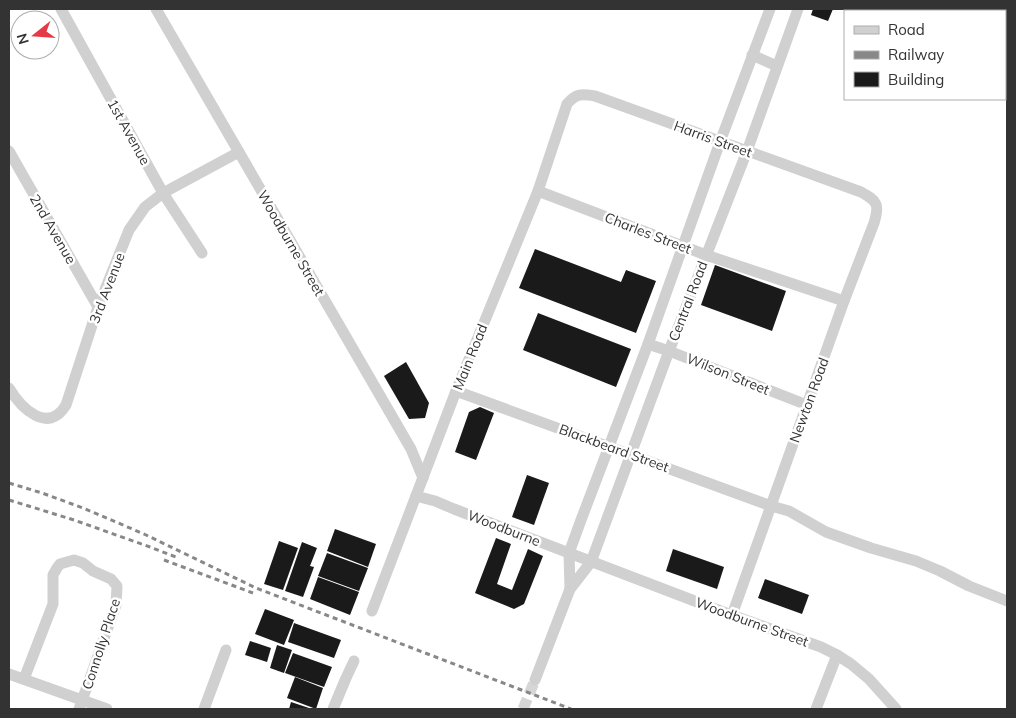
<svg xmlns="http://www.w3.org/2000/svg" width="1016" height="718" viewBox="0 0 1016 718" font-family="Mulish,sans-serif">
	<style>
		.building { fill: #1a1a1a }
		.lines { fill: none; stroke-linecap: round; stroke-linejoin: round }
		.minor-tunnel { stroke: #d6d6d6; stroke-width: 11; stroke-dasharray: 11 5.5; stroke-linecap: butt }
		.minor { stroke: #d0d0d0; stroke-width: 11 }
		.rail { stroke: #888; stroke-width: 3; stroke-dasharray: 5 4; stroke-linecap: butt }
		.labels { text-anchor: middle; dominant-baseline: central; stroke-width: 5; stroke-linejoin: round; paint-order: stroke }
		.street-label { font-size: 14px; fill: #333; stroke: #fff }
	</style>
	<rect width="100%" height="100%" fill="#fff"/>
	<g class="building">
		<polygon points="813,9 833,9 828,21 811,15"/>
		<polygon points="535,249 621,282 626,270 656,281 636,333 519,288"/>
		<polygon points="715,265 786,291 772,331 701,305"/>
		<polygon points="538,313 631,349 616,387 523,350"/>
		<polygon points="406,362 429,403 425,418 409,419 384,376"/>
		<polygon points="480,407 494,413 476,460 455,452 469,412"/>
		<polygon points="527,475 549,483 534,525 512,517"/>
		<polygon points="335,529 376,544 368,567 327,551"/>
		<polygon points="496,538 511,544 497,584 512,590 528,549 543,556 524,604 514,609 475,593"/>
		<polygon points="279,541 298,548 283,590 264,584"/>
		<polygon points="302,542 317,548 310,566 314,567 303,597 285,591"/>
		<polygon points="673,549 724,567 717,589 666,571"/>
		<polygon points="327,553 368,568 359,591 318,576"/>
		<polygon points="318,577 359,592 350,615 310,599"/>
		<polygon points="765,579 809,595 802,614 758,598"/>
		<polygon points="265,609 294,620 284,645 255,634"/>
		<polygon points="294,623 341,640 334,658 288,642"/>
		<polygon points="250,641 271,648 267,662 245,655"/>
		<polygon points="277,645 292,650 284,673 270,668"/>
		<polygon points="293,653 332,667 324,687 285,673"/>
		<polygon points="295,677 323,688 316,709 287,698"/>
		<polygon points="291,702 312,709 289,709"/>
	</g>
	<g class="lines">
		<polyline class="minor-tunnel" points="523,709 535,680"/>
		<g class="minor">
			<polyline points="61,9 163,193 202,253"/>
			<polyline points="156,9 411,449 423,478"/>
			<polyline points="752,55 777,66"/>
			<polyline points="9,151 98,307"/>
			<polyline points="538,191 706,255 844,301"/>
			<polyline points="648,344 669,351 807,405"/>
			<path d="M9,388C21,408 48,435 66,405L98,307L129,230L145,207L163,193L239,152"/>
			<polyline points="456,391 771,506 789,511 826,532 871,548 916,561 940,571 969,586 1007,601"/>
			<polyline points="416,496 435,501 454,509 726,613 821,647 837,655 851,664 869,679 896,709"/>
			<polyline points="570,589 569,553 581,520 648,344 720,142 770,9"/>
			<path d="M372,611L456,391L538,191L567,104C576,93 582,94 595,96L861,192C877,201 880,204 874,223L844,301L732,615"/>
			<polyline points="9,674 107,709"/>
			<polyline points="24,679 53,604 53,575 57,568 60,564 74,560 83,563 93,571 111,579 117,586 116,605 79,709"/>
			<polyline points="535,680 570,589 591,562 669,351 747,151 798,9"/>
			<polyline points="204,709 226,650"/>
			<polyline points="333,709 346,678 354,661"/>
			<polyline points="816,709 837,655"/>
		</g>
		<g class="rail">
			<polyline points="9,483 42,493 83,508 144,534 256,588 571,709"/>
			<polyline points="9,500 74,520 150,547 176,557"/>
			<polyline points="164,560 253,593"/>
		</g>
	</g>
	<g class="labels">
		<g class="street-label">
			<text transform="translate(129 132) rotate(61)">1st Avenue</text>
			<text transform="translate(713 139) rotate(20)">Harris Street</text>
			<text transform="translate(53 229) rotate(60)">2nd Avenue</text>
			<text transform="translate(648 233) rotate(21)">Charles Street</text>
			<text transform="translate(291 243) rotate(60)">Woodburne Street</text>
			<text transform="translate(107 288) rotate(-69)">3rd Avenue</text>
			<text transform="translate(688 301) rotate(-69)">Central Road</text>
			<text transform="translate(470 357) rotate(-68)">Main Road</text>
			<text transform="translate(728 374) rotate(22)">Wilson Street</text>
			<text transform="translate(809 400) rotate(-70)">Newton Road</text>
			<text transform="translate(614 448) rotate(20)">Blackbeard Street</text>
			<text transform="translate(504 528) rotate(21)">Woodburne</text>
			<text transform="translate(752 622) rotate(20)">Woodburne Street</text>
			<text transform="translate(101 644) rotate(-72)">Connolly Place</text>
		</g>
	</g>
	<rect width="1016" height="718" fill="none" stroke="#333333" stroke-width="20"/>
	<rect x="844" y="10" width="162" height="90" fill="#ffffff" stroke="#adadad"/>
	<rect x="854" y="26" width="25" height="8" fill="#d0d0d0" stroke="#adadad"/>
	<text x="888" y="35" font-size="15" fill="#333333">Road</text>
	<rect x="854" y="51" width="25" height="8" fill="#888888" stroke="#adadad"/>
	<text x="888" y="60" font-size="15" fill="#333333">Railway</text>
	<rect x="854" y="72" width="25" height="15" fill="#1a1a1a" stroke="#adadad"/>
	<text x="888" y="85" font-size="15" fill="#333333">Building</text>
	<g transform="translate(35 35) rotate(253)"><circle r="24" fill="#ffffff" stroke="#adadad"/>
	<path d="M0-4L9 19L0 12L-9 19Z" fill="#e63946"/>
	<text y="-8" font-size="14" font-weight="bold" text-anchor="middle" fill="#333333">N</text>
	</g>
</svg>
